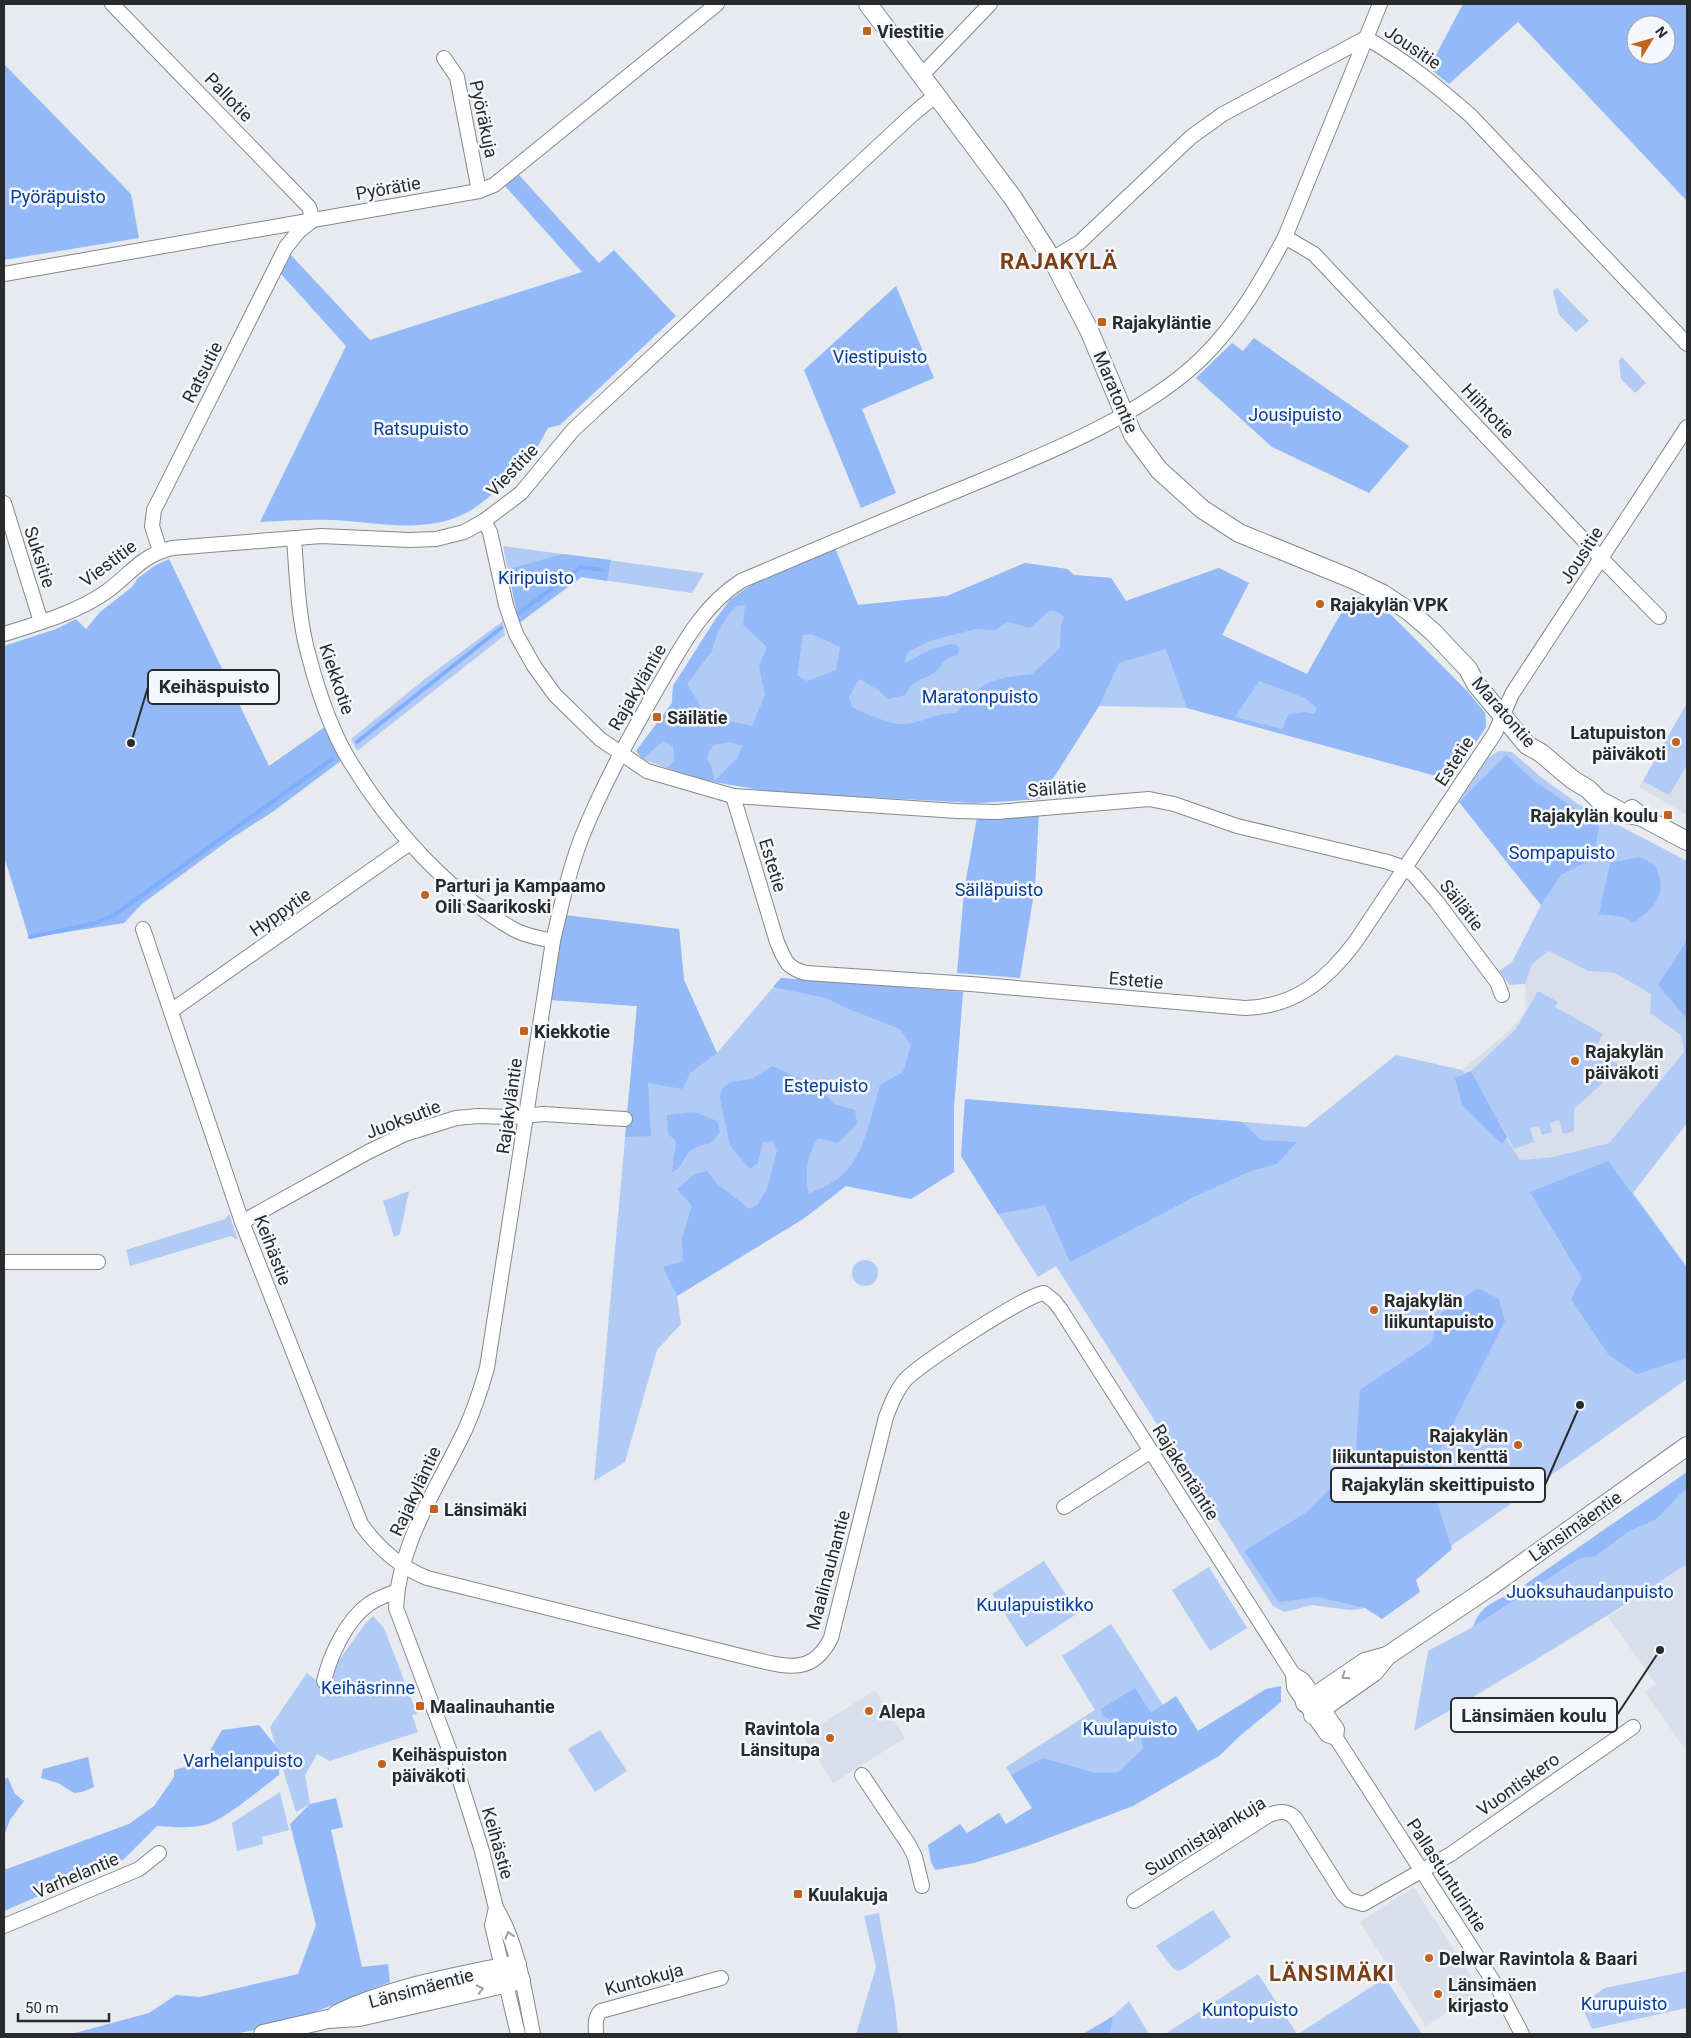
<svg xmlns="http://www.w3.org/2000/svg" width="1691" height="2038" viewBox="0 0 1691 2038" font-family="Roboto,sans-serif">
	<style>
		.built { fill: #d8dfea }
		.green { fill: #b1caf6 }
		.forest { fill: #93b9f9; fill-rule: evenodd }
		.lines { fill: none; stroke-linecap: round; stroke-linejoin: round }
		.stream { stroke: #7fadfd; stroke-width: 4 }
		.minor-casing { stroke: #85888c; stroke-width: 16 }
		.major-casing { stroke: #85888c; stroke-width: 20 }
		.minor { stroke: #fff; stroke-width: 14 }
		.major { stroke: #fff; stroke-width: 18 }
		.oneway { stroke: #9f9fa0 }
		.poi-dot { fill: #c1621d; stroke: #f4f7fc; stroke-width: 2 }
		.labels { text-anchor: middle; dominant-baseline: central; stroke-width: 5; stroke-linejoin: round; paint-order: stroke }
		.poi-label { font-size: 18px; font-weight: bold; fill: #292a2c; stroke: #f4f7fc; text-anchor: start }
		.street-label { font-size: 18px; fill: #292a2c; stroke: #f4f7fc }
		.park-label { font-size: 18px; fill: #083e98; stroke: #f4f7fc }
		.district-label { font-size: 22px; font-weight: bold; letter-spacing: 1px; fill: #7c3f15; stroke: #f4f7fc }
		.leader { fill: none; stroke: #292a2c; stroke-width: 2 }
		.callout-dot { fill: #292a2c; stroke: #f4f7fc; stroke-width: 2 }
		.callout { fill: #f4f7fc; stroke: #292a2c; stroke-width: 2 }
		.callout-label { font-size: 19px; text-anchor: middle; font-weight: bold; fill: #292a2c }
	</style>
	<rect width="100%" height="100%" fill="#e7eaef"/>
	<g class="built">
		<polygon points="1687,703 1687,815 1639,787"/>
		<polygon points="1549,951 1588,971 1615,973 1651,994 1650,1013 1681,1035 1684,1052 1609,1143 1553,1157 1520,1160 1462,1070 1510,1030 1526,1011 1525,984 1532,964"/>
		<polygon points="1687,1564 1687,1752 1645,1692 1656,1684 1608,1617"/>
		<polygon points="875,1690 905,1738 833,1783 803,1736"/>
		<polygon points="1414,1887 1480,1991 1426,2026 1360,1922"/>
	</g>
	<g class="green">
		<polygon points="1557,288 1589,321 1576,332 1559,315 1553,291"/>
		<polygon points="1622,357 1646,383 1635,393 1621,379 1619,361"/>
		<polygon points="503,546 704,573 692,593 582,577 519,623"/>
		<polygon points="835,548 858,605 947,596 1025,563 1067,569 1074,575 1111,578 1126,601 1219,568 1249,583 1222,635 1307,674 1352,594 1391,615 1468,692 1485,713 1486,727 1451,780 1187,708 1099,706 1040,799 976,803 729,785 685,775 643,759 636,751 672,703 673,686 715,620 730,600 748,587"/>
		<polygon points="503,621 505,635 357,751 351,739 426,678"/>
		<polygon points="1687,703 1687,765 1669,795 1643,781"/>
		<polygon points="1499,751 1512,752 1542,778 1578,804 1687,861 1687,1123 1633,1193 1687,1267 1687,1379 1362,1609 1349,1610 1312,1605 1285,1612 1273,1606 1056,1266 1038,1277 961,1156 965,1099 1306,1127 1396,1055 1462,1070 1520,1160 1553,1157 1609,1143 1684,1052 1681,1035 1650,1013 1651,994 1615,973 1588,971 1549,951 1532,964 1525,984 1510,985 1499,971 1512,962 1541,905 1459,802 1488,758"/>
		<polygon points="679,929 684,980 717,1053 781,978 963,992 954,1107 954,1172 911,1199 846,1186 803,1219 677,1296 681,1324 657,1350 625,1462 594,1481 637,1006 551,1000"/>
		<polygon points="1538,991 1558,1002 1555,1007 1603,1034 1594,1050 1621,1066 1574,1109 1574,1131 1563,1134 1559,1120 1550,1123 1552,1132 1542,1135 1539,1126 1530,1128 1534,1142 1514,1149 1471,1071 1516,1029"/>
		<polygon points="409,1191 400,1234 394,1237 383,1201"/>
		<polygon points="229,1214 238,1240 231,1236 130,1266 126,1250 225,1219"/>
		<circle cx="865" cy="1273" r="13"/>
		<path d="M1687,1489V1564C1598,1623 1507,1678 1414,1731L1428,1651L1473,1627L1581,1558L1595,1557L1628,1532L1657,1519L1681,1492Z"/>
		<polygon points="1044,1561 1078,1613 1026,1647 992,1594"/>
		<polygon points="1209,1567 1247,1628 1210,1651 1172,1590"/>
		<polygon points="373,1616 384,1628 417,1714 412,1715 418,1732 330,1761 317,1754 305,1775 310,1804 296,1812 270,1727 307,1673 330,1691 337,1663 365,1624"/>
		<polygon points="1111,1624 1188,1744 1160,1759 1032,1808 1006,1767 1095,1710 1062,1656"/>
		<polygon points="600,1730 627,1771 595,1792 568,1749"/>
		<polygon points="280,1792 289,1830 262,1837 263,1844 237,1851 232,1823"/>
		<polygon points="1213,1910 1231,1937 1185,1968 1178,1971 1172,1967 1156,1946"/>
		<polygon points="879,1913 895,2006 898,2034 856,2034 876,1967 864,1916"/>
		<polygon points="1687,1971 1687,2008 1592,2029 1581,2005 1605,1988"/>
		<polygon points="1258,1974 1297,2034 1165,2034"/>
		<polygon points="1385,1978 1422,2034 1298,2034"/>
		<polygon points="1129,2001 1149,2034 1103,2034 1113,2016"/>
	</g>
	<g class="forest">
		<path d="M1463,4H1687V201L1518,22L1449,84L1429,68ZM1636,25H1666V55H1636Z"/>
		<polygon points="4,64 131,194 139,238 4,260"/>
		<path d="M519,175L599,263L614,250L676,316L560,425L548,428L537,448L528,447L515,455L514,474C498,488 483,505 464,514C423,534 376,522 332,520C308,519 284,521 260,522L346,346L281,274L291,255L370,340L582,272L505,186Z"/>
		<polygon points="896,286 934,378 862,409 896,493 861,508 804,370"/>
		<polygon points="1254,338 1409,446 1369,493 1272,447 1196,378 1232,343 1243,351"/>
		<path d="M835,548L858,605L947,596L1025,563L1067,569L1074,575L1111,578L1126,601L1219,568L1249,583L1222,635L1307,674L1352,594L1391,615L1468,692L1485,713L1486,727L1451,780L1187,708L1166,649L1119,663L1099,706L1040,799L976,803L771,792L705,780L667,768L674,761L673,746L663,741L643,759L636,751L672,703L673,686L715,620L730,600L748,587ZM745,605L743,625L767,647L759,666L765,695L752,726L710,717L702,713L699,703L687,684L712,651L716,636L728,615L736,606ZM1050,610L1058,612L1064,617L1061,625L1060,648L1032,674L1007,677L990,682L973,693L956,713C940,713 929,719 913,723C895,728 869,715 852,707L849,697L859,679L878,690L888,699L905,695C918,676 915,684 932,674C945,667 938,660 957,655L960,649L955,644C934,646 924,653 906,663L905,660L908,652L929,641L976,629L995,630L1008,622L1030,628ZM812,634L840,647L836,670L807,681L797,675L803,635ZM1259,681L1305,698L1317,708L1314,714L1306,712L1289,714L1282,729L1235,717ZM730,742L743,746L737,758L715,781L711,765L707,760L709,751L714,745Z"/>
		<polygon points="563,554 611,560 607,581 581,577 519,623 508,569"/>
		<polygon points="169,559 269,766 326,726 342,760 274,811 229,840 142,904 124,923 29,938 4,856 4,646 56,629 76,619 86,629 100,612 132,587 138,578 156,565"/>
		<polygon points="1506,755 1533,780 1599,825 1594,858 1561,875 1541,905 1459,802"/>
		<polygon points="1039,813 1035,887 1020,978 957,973 964,891 977,817"/>
		<path d="M1639,857L1655,865C1668,896 1657,904 1634,923L1624,917L1599,914L1610,863Z"/>
		<polygon points="565,915 679,929 684,980 717,1053 691,1072 682,1089 648,1083 651,1136 625,1137 637,1006 551,1000"/>
		<polygon points="1687,940 1687,1019 1658,985"/>
		<path d="M781,978L963,992L954,1107V1172L911,1199L846,1186L803,1219L677,1296L663,1267L683,1261L682,1238L692,1206L677,1189L695,1174L707,1171L717,1184L750,1209L758,1204L767,1189L777,1151L772,1141L763,1142L758,1163L750,1169L730,1146L720,1098L721,1090L730,1082L752,1079L772,1066L808,1082L823,1092L834,1104L855,1110L857,1124L838,1143L818,1138C807,1154 804,1175 809,1194C820,1188 835,1183 843,1174C865,1154 872,1112 880,1085L903,1072L911,1045L900,1029L846,1008L826,998L773,987Z"/>
		<polygon points="1471,1071 1507,1137 1502,1144 1462,1105 1455,1078"/>
		<polygon points="965,1099 1242,1122 1261,1140 1297,1142 1277,1164 1251,1171 1196,1196 1070,1262 1045,1205 998,1214 961,1156"/>
		<path d="M694,1112L717,1121L720,1132C708,1150 707,1140 693,1149C684,1154 683,1168 672,1172L676,1141L668,1134L667,1115Z"/>
		<polygon points="1608,1161 1687,1268 1687,1358 1637,1374 1608,1354 1571,1299 1582,1278 1530,1192"/>
		<polygon points="1478,1288 1499,1299 1505,1321 1434,1461 1438,1505 1452,1549 1416,1580 1420,1592 1382,1619 1365,1608 1318,1597 1279,1602 1244,1551 1307,1512 1355,1463 1360,1390 1431,1343 1441,1313"/>
		<path d="M1687,1472V1489L1681,1493L1657,1519L1628,1532L1595,1557L1581,1558L1473,1627C1481,1605 1493,1602 1513,1593Z"/>
		<polygon points="1281,1686 1281,1702 1242,1734 1219,1756 1133,1806 1025,1847 974,1863 935,1870 931,1862 928,1845 960,1824 967,1833 999,1813 1006,1824 1032,1808 1011,1775 1043,1758 1095,1773 1118,1772 1143,1749 1139,1727 1123,1727 1102,1715 1101,1709 1135,1688 1151,1713 1176,1696 1198,1731 1266,1689"/>
		<path d="M259,1725L280,1751L279,1775C262,1788 226,1818 208,1824C191,1829 174,1827 157,1826L124,1859L4,1911V1870L129,1824L154,1806L174,1777V1770L203,1762L222,1730Z"/>
		<polygon points="88,1757 94,1787 82,1792 74,1793 58,1783 41,1778 43,1769"/>
		<polygon points="8,1778 15,1794 24,1801 10,1820 4,1836 4,1779"/>
		<path d="M336,1798L343,1827L331,1830L362,1967L388,1964L390,1982C342,2001 282,2028 231,2034H71L149,2013L176,1995L200,1997L298,1974L316,1925L290,1824L310,1804Z"/>
		<polygon points="1113,2016 1110,2034 1082,2034 1083,2034"/>
	</g>
	<g class="lines">
		<g class="stream">
			<polyline points="519,613 581,567 602,570"/>
			<polyline points="357,742 501,628"/>
			<polyline points="30,937 96,923 114,915 332,759"/>
		</g>
		<g class="minor-casing">
			<g id="minor">
				<polyline points="112,4 309,207 313,220"/>
				<path d="M1366,38C1405,60 1437,86 1471,116L1687,344"/>
				<polyline points="444,58 457,77 479,191"/>
				<polyline points="921,76 990,4"/>
				<polyline points="1285,237 1314,254 1594,551 1659,617"/>
				<polyline points="1052,259 1080,242 1191,137 1223,114 1366,38"/>
				<polyline points="4,274 479,191 494,185 505,176 717,4"/>
				<polyline points="4,503 41,622"/>
				<polyline points="484,521 490,532 506,605 516,634 534,666 555,695 600,739 647,771 733,796 957,811 997,812 1149,799 1174,804 1237,826 1388,862 1405,868 1414,875 1437,902 1497,982 1502,995"/>
				<path d="M294,538C297,578 298,618 309,657C318,691 332,733 351,763C390,827 447,891 513,929C525,936 540,938 553,941"/>
				<polyline points="160,551 152,526 154,510 286,247 299,231 312,221"/>
				<path d="M4,634C37,624 78,612 106,592C131,574 140,556 172,548L321,536L409,540L436,539L464,532L484,521L521,493L573,430L913,114L936,95"/>
				<path d="M733,796L777,942C785,960 786,968 806,973L971,984L1245,1008C1295,1007 1328,979 1356,941L1495,733L1512,694L1687,427"/>
				<path d="M143,929L242,1222L361,1524C378,1548 400,1567 427,1578L753,1659C787,1667 813,1675 831,1638L886,1417C891,1404 896,1391 905,1380C920,1364 1025,1295 1044,1293L1054,1301L1061,1310L1293,1674L1294,1687L1313,1715L1327,1735L1336,1738"/>
				<polyline points="171,1011 410,843"/>
				<polyline points="242,1222 368,1152 405,1134 456,1118 478,1116 513,1117 543,1114 625,1119"/>
				<polyline points="4,1262 98,1262"/>
				<polyline points="1064,1507 1151,1451"/>
				<polyline points="1293,1674 1303,1680 1337,1729 1336,1738 1500,1992 1522,2034"/>
				<path d="M324,1681C330,1656 346,1620 369,1604C377,1598 387,1595 397,1591"/>
				<polyline points="862,1775 909,1845 915,1857 922,1886"/>
				<path d="M1134,1901L1269,1815C1279,1811 1287,1810 1295,1818L1343,1894L1349,1900L1363,1904L1451,1854L1633,1727"/>
				<polyline points="496,1908 492,1925 518,2034"/>
				<polyline points="4,1926 139,1869 159,1853"/>
				<path d="M533,2034C525,1994 518,1943 496,1908L482,1851L455,1765L396,1608C399,1542 438,1487 465,1430C474,1410 481,1389 487,1368L553,941C561,906 569,871 581,839C602,786 630,736 658,687C682,646 701,607 741,581C814,550 887,519 961,489C1038,457 1142,417 1202,358C1237,324 1262,280 1285,237L1380,4"/>
				<path d="M596,2034C596,2025 594,2018 601,2011L721,1978"/>
			</g>
		</g>
		<g class="major-casing">
			<g id="major">
				<polyline points="868,4 1013,198 1052,259 1089,330 1133,435 1159,470 1202,509 1239,533 1352,579 1383,594 1410,612 1433,632 1468,669 1476,684 1527,745 1541,753 1573,780 1588,789 1599,800 1625,814 1640,816"/>
				<polyline points="1632,809 1640,816 1687,841"/>
				<polyline points="1305,1703 1365,1662 1387,1656"/>
				<polyline points="1313,1715 1374,1672 1387,1656 1491,1586 1687,1446"/>
				<path d="M337,2014C392,1987 457,1977 517,1964"/>
				<polyline points="263,2034 328,2019 359,2017 521,1980"/>
			</g>
		</g>
		<use href="#minor" class="minor"/>
		<use href="#major" class="major"/>
	</g>
	<defs><path id="oneway-chevron" d="M-2-3.5L2.5 0L-2 3.5" fill="none" stroke-width="1.6" stroke-linecap="round" stroke-linejoin="round" transform="scale(1.25)"/></defs>
	<g class="oneway">
		<use href="#oneway-chevron" transform="translate(1345 1676) rotate(146)"/>
		<use href="#oneway-chevron" transform="translate(509 1935) rotate(-107)"/>
		<use href="#oneway-chevron" transform="translate(480 1989) rotate(-13)"/>
	</g>
	<g class="poi-dot">
		<rect x="862" y="26" width="10" height="10" rx="2.5"/>
		<rect x="1097" y="317" width="10" height="10" rx="2.5"/>
		<circle cx="1320" cy="604" r="5"/>
		<rect x="652" y="712" width="10" height="10" rx="2.5"/>
		<circle cx="1676" cy="742" r="5"/>
		<rect x="1663" y="810" width="10" height="10" rx="2.5"/>
		<circle cx="425" cy="895" r="5"/>
		<rect x="519" y="1026" width="10" height="10" rx="2.5"/>
		<circle cx="1575" cy="1061" r="5"/>
		<circle cx="1374" cy="1310" r="5"/>
		<circle cx="1518" cy="1445" r="5"/>
		<rect x="429" y="1504" width="10" height="10" rx="2.5"/>
		<rect x="415" y="1701" width="10" height="10" rx="2.5"/>
		<circle cx="869" cy="1711" r="5"/>
		<circle cx="830" cy="1738" r="5"/>
		<circle cx="382" cy="1764" r="5"/>
		<rect x="793" y="1889" width="10" height="10" rx="2.5"/>
		<circle cx="1429" cy="1958" r="5"/>
		<circle cx="1438" cy="1994" r="5"/>
	</g>
	<g class="labels">
		<g class="poi-label">
			<text x="877" y="31">Viestitie</text>
			<text x="1112" y="322">Rajakyläntie</text>
			<text x="1330" y="604">Rajakylän VPK</text>
			<text x="667" y="717">Säilätie</text>
			<text x="1666" y="732" text-anchor="end">Latupuiston<tspan x="1666" dy="21">päiväkoti</tspan></text>
			<text x="1658" y="815" text-anchor="end">Rajakylän koulu</text>
			<text x="435" y="885">Parturi ja Kampaamo<tspan x="435" dy="21">Oili Saarikoski</tspan></text>
			<text x="534" y="1031">Kiekkotie</text>
			<text x="1585" y="1051">Rajakylän<tspan x="1585" dy="21">päiväkoti</tspan></text>
			<text x="1384" y="1300">Rajakylän<tspan x="1384" dy="21">liikuntapuisto</tspan></text>
			<text x="1508" y="1435" text-anchor="end">Rajakylän<tspan x="1508" dy="21">liikuntapuiston kenttä</tspan></text>
			<text x="444" y="1509">Länsimäki</text>
			<text x="430" y="1706">Maalinauhantie</text>
			<text x="879" y="1711">Alepa</text>
			<text x="820" y="1728" text-anchor="end">Ravintola<tspan x="820" dy="21">Länsitupa</tspan></text>
			<text x="392" y="1754">Keihäspuiston<tspan x="392" dy="21">päiväkoti</tspan></text>
			<text x="808" y="1894">Kuulakuja</text>
			<text x="1439" y="1958">Delwar Ravintola &amp; Baari</text>
			<text x="1448" y="1984">Länsimäen<tspan x="1448" dy="21">kirjasto</tspan></text>
		</g>
		<g class="street-label">
			<text transform="translate(1413 47) rotate(34)">Jousitie</text>
			<text transform="translate(229 97) rotate(46)">Pallotie</text>
			<text transform="translate(484 119) rotate(78)">Pyöräkuja</text>
			<text transform="translate(388 188) rotate(-10)">Pyörätie</text>
			<text transform="translate(202 372) rotate(-63)">Ratsutie</text>
			<text transform="translate(1116 392) rotate(67)">Maratontie</text>
			<text transform="translate(1488 411) rotate(47)">Hiihtotie</text>
			<text transform="translate(512 470) rotate(-46)">Viestitie</text>
			<text transform="translate(1581 555) rotate(-57)">Jousitie</text>
			<text transform="translate(40 557) rotate(72)">Suksitie</text>
			<text transform="translate(108 563) rotate(-37)">Viestitie</text>
			<text transform="translate(337 679) rotate(71)">Kiekkotie</text>
			<text transform="translate(637 687) rotate(-60)">Rajakyläntie</text>
			<text transform="translate(1504 712) rotate(49)">Maratontie</text>
			<text transform="translate(1454 761) rotate(-57)">Estetie</text>
			<text transform="translate(1057 788) rotate(-5)">Säilätie</text>
			<text transform="translate(773 865) rotate(73)">Estetie</text>
			<text transform="translate(1462 905) rotate(52)">Säilätie</text>
			<text transform="translate(280 912) rotate(-35)">Hyppytie</text>
			<text transform="translate(1136 980) rotate(5)">Estetie</text>
			<text transform="translate(509 1106) rotate(-82)">Rajakyläntie</text>
			<text transform="translate(403 1119) rotate(-21)">Juoksutie</text>
			<text transform="translate(273 1250) rotate(69)">Keihästie</text>
			<text transform="translate(1186 1472) rotate(58)">Rajakentäntie</text>
			<text transform="translate(415 1491) rotate(-65)">Rajakyläntie</text>
			<text transform="translate(1575 1526) rotate(-35)">Länsimäentie</text>
			<text transform="translate(828 1570) rotate(-75)">Maalinauhantie</text>
			<text transform="translate(1518 1784) rotate(-35)">Vuontiskero</text>
			<text transform="translate(1205 1836) rotate(-31)">Suunnistajankuja</text>
			<text transform="translate(498 1843) rotate(74)">Keihästie</text>
			<text transform="translate(76 1875) rotate(-23)">Varhelantie</text>
			<text transform="translate(1447 1875) rotate(57)">Pallastunturintie</text>
			<text transform="translate(644 1979) rotate(-15)">Kuntokuja</text>
			<text transform="translate(421 1988) rotate(-15)">Länsimäentie</text>
		</g>
		<g class="park-label">
			<text x="58" y="196">Pyöräpuisto</text>
			<text x="880" y="356">Viestipuisto</text>
			<text x="1295" y="414">Jousipuisto</text>
			<text x="421" y="428">Ratsupuisto</text>
			<text x="536" y="577">Kiripuisto</text>
			<text x="980" y="696">Maratonpuisto</text>
			<text x="1562" y="852">Sompapuisto</text>
			<text x="999" y="889">Säiläpuisto</text>
			<text x="826" y="1085">Estepuisto</text>
			<text x="1590" y="1591">Juoksuhaudanpuisto</text>
			<text x="1035" y="1604">Kuulapuistikko</text>
			<text x="368" y="1687">Keihäsrinne</text>
			<text x="1130" y="1728">Kuulapuisto</text>
			<text x="243" y="1760">Varhelanpuisto</text>
			<text x="1624" y="2003">Kurupuisto</text>
			<text x="1250" y="2009">Kuntopuisto</text>
		</g>
		<g class="district-label">
			<text x="1059" y="261">RAJAKYLÄ</text>
			<text x="1332" y="1973">LÄNSIMÄKI</text>
		</g>
	</g>
	<path class="leader" d="M131 743L148 687M1580 1405L1545 1485M1660 1650L1617 1715"/>
	<g class="callout-dot">
		<circle cx="131" cy="743" r="5"/>
		<circle cx="1580" cy="1405" r="5"/>
		<circle cx="1660" cy="1650" r="5"/>
	</g>
	<g class="callout">
		<rect x="148" y="670" width="131" height="34" rx="5"/>
		<rect x="1331" y="1468" width="214" height="34" rx="5"/>
		<rect x="1451" y="1698" width="166" height="34" rx="5"/>
	</g>
	<g class="callout-label">
		<text x="214" y="693">Keihäspuisto</text>
		<text x="1438" y="1491">Rajakylän skeittipuisto</text>
		<text x="1534" y="1722">Länsimäen koulu</text>
	</g>
	<rect width="1691" height="2038" fill="none" stroke="#292a2c" stroke-width="10"/>
	<g transform="translate(1651 40) rotate(53)"><circle r="24" fill="#f4f7fc" stroke="#a3a5a9"/>
	<path d="M0-4L9 19L0 12L-9 19Z" fill="#c1621d"/>
	<text y="-8" font-size="14" font-weight="bold" text-anchor="middle" fill="#292a2c">N</text>
	</g>
	<path d="M18 2013v8h91v-8" fill="none" stroke="#292a2c" stroke-width="2.5"/>
	<text x="25" y="2013" font-size="15" fill="#292a2c" stroke="#f4f7fc" stroke-width="4" paint-order="stroke">50 m</text>
</svg>
